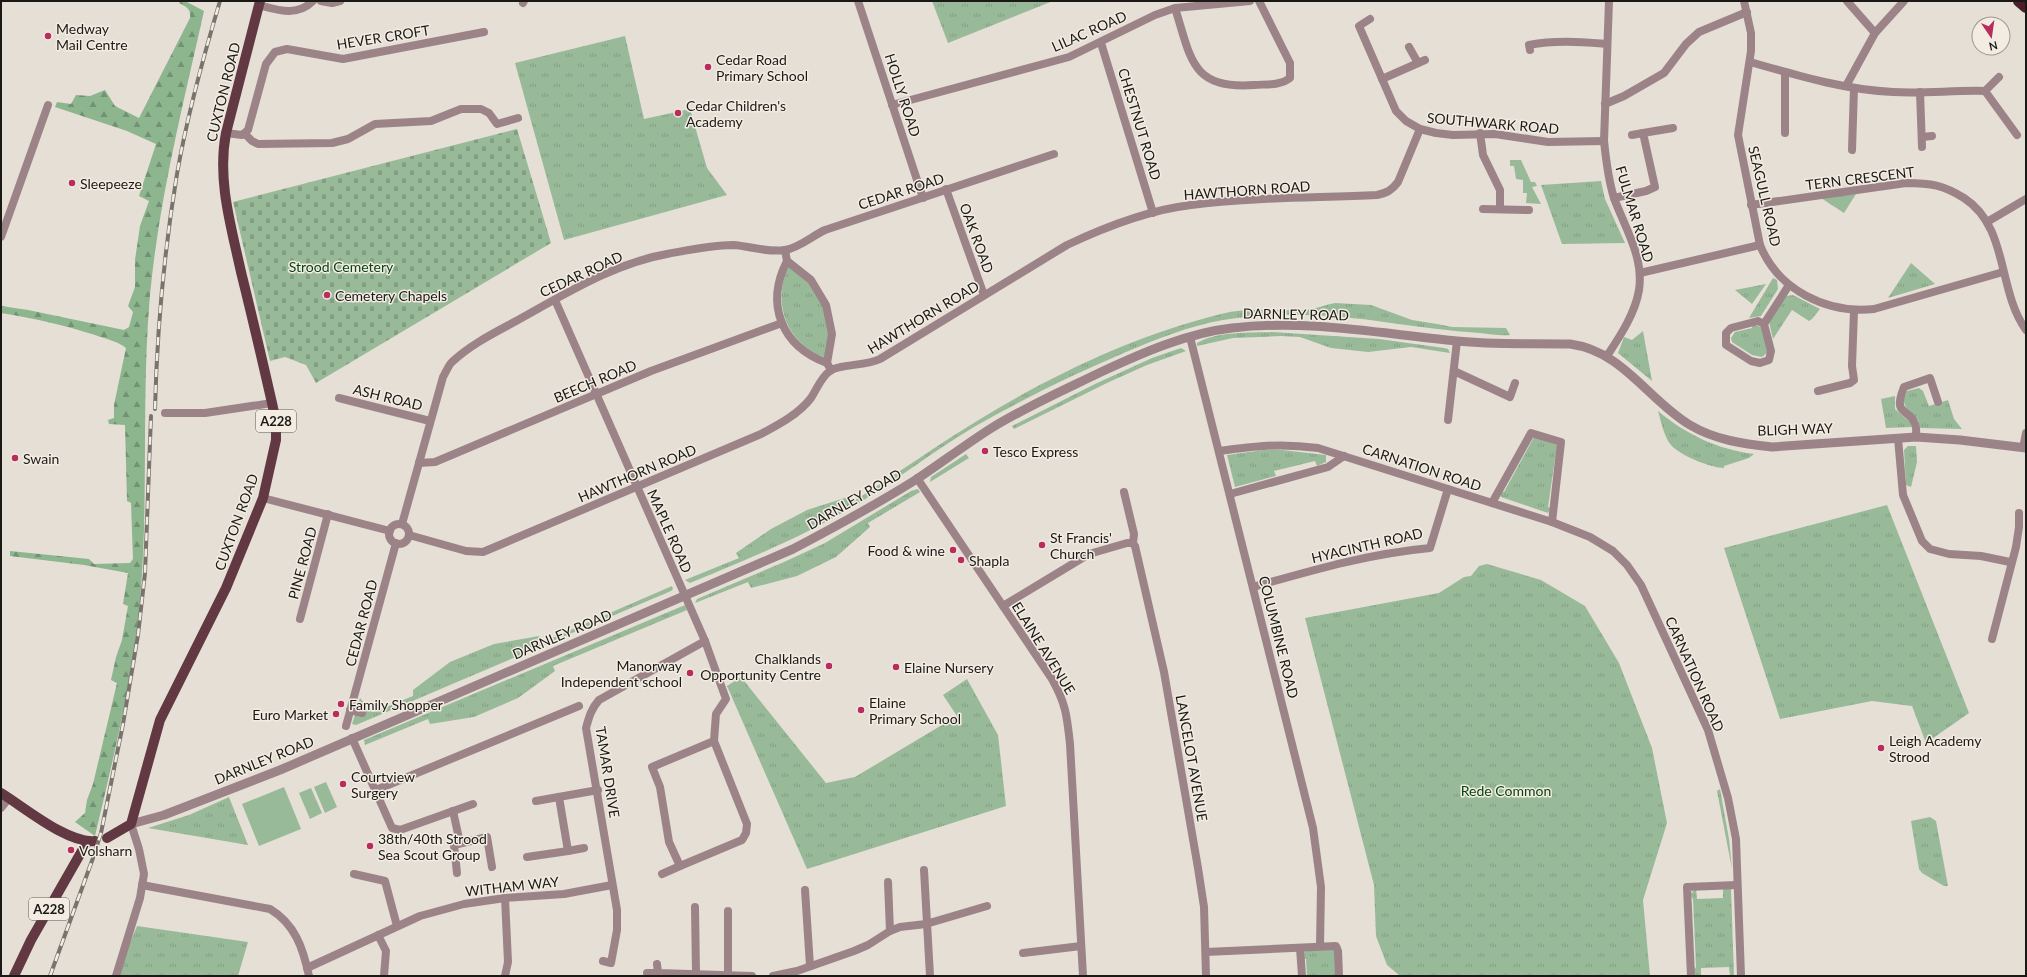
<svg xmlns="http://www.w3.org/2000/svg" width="2027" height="977" viewBox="0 0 2027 977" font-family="Lato,sans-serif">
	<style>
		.grass { fill: url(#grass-tufts) }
		.forest { fill: url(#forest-firs) }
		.cemetery { fill: url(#cemetery-stones) }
		.garden { fill: #99ba99 }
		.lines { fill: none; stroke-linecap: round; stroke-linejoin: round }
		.minor { stroke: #9c8388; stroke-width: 8 }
		.tertiary { stroke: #9c8388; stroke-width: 9 }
		.primary { stroke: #623943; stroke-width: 10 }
		.motorway { stroke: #4c1e2b; stroke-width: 12 }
		.rail-casing { stroke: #78746d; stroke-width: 4 }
		.rail { stroke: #f2ece3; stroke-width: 2.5; stroke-dasharray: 8; stroke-linecap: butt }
		.poi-dot { fill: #ba2c5d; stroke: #f2ece3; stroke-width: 1.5 }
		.labels { text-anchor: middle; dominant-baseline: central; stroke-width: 3; stroke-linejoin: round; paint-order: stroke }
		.shield { fill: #f2ece3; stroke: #5c5853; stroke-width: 1 }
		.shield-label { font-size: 13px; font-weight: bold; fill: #1b1915 }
		.poi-label { font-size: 14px; fill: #1b1915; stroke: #f2ece3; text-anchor: start }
		.street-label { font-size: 14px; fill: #1b1915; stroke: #f2ece3 }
		.park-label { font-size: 14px; fill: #064412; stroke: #f2ece3 }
	</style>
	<defs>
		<pattern id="grass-tufts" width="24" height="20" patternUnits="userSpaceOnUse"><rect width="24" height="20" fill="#99ba99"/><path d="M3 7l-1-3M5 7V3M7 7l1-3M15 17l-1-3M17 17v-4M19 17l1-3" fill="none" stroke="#839f83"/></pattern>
		<pattern id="forest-firs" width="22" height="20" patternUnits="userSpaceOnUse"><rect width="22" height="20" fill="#8db58e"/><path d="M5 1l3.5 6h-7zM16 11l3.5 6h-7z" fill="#729273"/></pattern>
		<pattern id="cemetery-stones" width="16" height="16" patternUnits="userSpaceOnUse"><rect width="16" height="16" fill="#99ba99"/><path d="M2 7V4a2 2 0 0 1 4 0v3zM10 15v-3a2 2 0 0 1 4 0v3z" fill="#839f83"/></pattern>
	</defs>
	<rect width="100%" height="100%" fill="#e5dfd5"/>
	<g class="grass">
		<polygon points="932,1 1053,1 948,43"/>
		<polygon points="625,36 644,119 690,109 707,168 727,195 564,240 515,63"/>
		<polygon points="1601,181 1605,199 1625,243 1562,244 1541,185"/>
		<polygon points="1856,194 1844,213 1821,198"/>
		<polygon points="1911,263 1935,284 1888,298"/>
		<path d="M789,265L809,281L824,306L829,334L826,358C786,344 771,302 789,265Z"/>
		<polygon points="1773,278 1777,280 1778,289 1761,316 1749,318"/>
		<polygon points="1766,284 1752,304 1735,290"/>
		<polygon points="1793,295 1820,309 1812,319 1809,321 1792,310 1773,339 1769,322 1786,296"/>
		<path d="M1335,303L1371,305L1412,320L1437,324L1452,327L1506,328L1510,335C1499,336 1490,334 1480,333C1450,331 1421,327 1391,323C1337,315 1277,311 1223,320C1189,326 1157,339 1126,352C1074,374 1023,399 974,427C935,450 898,479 859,503C805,536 748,559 690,583L685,580L739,558L736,553L771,529L807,510L851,496L854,500L857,499C898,473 936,446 977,421C1052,375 1135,335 1221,314C1248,307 1277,311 1305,310C1315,309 1325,305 1335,303Z"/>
		<polygon points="1755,325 1763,328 1768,352 1762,357 1752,355 1732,342 1731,338 1735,332 1752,328 1752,326"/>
		<polygon points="1643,331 1652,381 1618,353 1624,337 1632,340"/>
		<path d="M1272,332L1379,339L1444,348L1448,349L1450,353L1411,347L1368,352L1331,348L1300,337L1281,336L1233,338L1197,346V343C1218,331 1249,333 1272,332Z"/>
		<polygon points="1181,348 1186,351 1147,365 1109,382 1014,429 1012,426 1095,384 1152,358"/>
		<polygon points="1919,388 1923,391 1929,406 1948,400 1954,419 1962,429 1920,428 1918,420 1907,410 1903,400 1907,391"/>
		<polygon points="1895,396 1895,409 1911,423 1912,427 1886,428 1881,399"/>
		<path d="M1658,411C1687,435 1717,449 1754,454L1749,458L1724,466V468C1711,468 1679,455 1671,445C1664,437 1661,421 1658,411Z"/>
		<polygon points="1534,437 1557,445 1548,507 1551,508 1548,513 1501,497 1501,491 1504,492"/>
		<polygon points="1908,446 1916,446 1917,462 1911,487 1906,485 1904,450"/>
		<polygon points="1264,450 1282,450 1326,455 1326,462 1317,466 1315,461 1274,471 1276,476 1235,487 1227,455"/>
		<polygon points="966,454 969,458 930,482 931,477"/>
		<polygon points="918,489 920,492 868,523 870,527 836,557 797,576 751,588 748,582 695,603 697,599 784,562 825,543 911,491"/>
		<polygon points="1887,505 1969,713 1926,743 1912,706 1872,701 1780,719 1724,548"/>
		<polygon points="1487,564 1541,580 1585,606 1619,663 1652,748 1667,823 1643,900 1650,976 1400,976 1387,965 1376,936 1374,885 1305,618 1439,593 1464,577 1471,576 1479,566"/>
		<polygon points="672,586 673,589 671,591 356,725 352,724 355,715 362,714 365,709 358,705 360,698 372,712 377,711 413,696 413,690 450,662 494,644 539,636 543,642"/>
		<polygon points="685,605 687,610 553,666 555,671 518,698 474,717 430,724 428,719 365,745 364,740"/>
		<polygon points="741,677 826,783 855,777 957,716 943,695 967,679 998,735 1006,806 807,869 727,686"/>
		<polygon points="1720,789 1729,839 1732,869 1717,791"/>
		<polygon points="229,797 248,845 148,828 189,815"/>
		<polygon points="1930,817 1936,821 1948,886 1944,886 1922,873 1919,869 1911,821"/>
		<polygon points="1696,888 1697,899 1723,898 1723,888 1731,889 1734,976 1730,976 1729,967 1701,968 1701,976 1696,976 1693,971 1696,967 1693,899 1690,895"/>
		<polygon points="137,926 248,942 238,976 116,976"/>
		<polygon points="1335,949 1337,976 1307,976 1306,959 1303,959 1305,950"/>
	</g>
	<path class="forest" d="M180,1H185L204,11C183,105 159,199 150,295C141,397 149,499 140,601C133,680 113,759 95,836L75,822L85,813L87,800L93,784L117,683L111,680L116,657L122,640L128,606L123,604L128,573L84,565L10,556V551L89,559L94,564L130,563L133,559L131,503L127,501L125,425L109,424L108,420L114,418V405L126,348C117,341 106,339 95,335C64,325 33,318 1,313V306L28,310L124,330L129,327L133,312L128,306L135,287V260L140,226L149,201L139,196L156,144L127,131L55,107L57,102L71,104L76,95L90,96L105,90L115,106L139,118L190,18C191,9 187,7 179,3Z"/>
	<polygon class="cemetery" points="517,129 551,243 316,383 306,365 285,357 270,361 233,202"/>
	<g class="garden">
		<polygon points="1510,160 1521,160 1531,182 1535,182 1537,186 1532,187 1541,204 1526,203 1527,193 1523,193 1523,180 1516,179 1514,166 1510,166"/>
		<polygon points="326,782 337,807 325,813 314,787"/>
		<polygon points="284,787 301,829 259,846 242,804"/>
		<polygon points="311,788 322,813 310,819 299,793"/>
	</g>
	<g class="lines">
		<g class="minor">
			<polyline points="321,1 332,3 340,1"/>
			<polyline points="858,1 923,198"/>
			<path d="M1744,1L1751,33V51L1738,135L1760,245C1778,290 1827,314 1874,309L2003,272"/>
			<polyline points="1847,1 1875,33"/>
			<polyline points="523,3 524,1"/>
			<path d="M259,5C278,10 297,17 313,1"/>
			<path d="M1175,8C1191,58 1191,90 1254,85C1266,84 1280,86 1290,78V63L1259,1"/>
			<polyline points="1370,19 1359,26 1396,111 1406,121 1420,129 1436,133 1453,135 1495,134 1548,142 1604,141"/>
			<polyline points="1101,43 1153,213"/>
			<polyline points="1409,47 1418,63"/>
			<path d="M1530,50L1529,45C1556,40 1580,42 1607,44"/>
			<path d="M1750,62C1796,75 1845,90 1893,92C1924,94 1954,90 1985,91L1999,77"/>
			<polyline points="1785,72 1785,133"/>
			<polyline points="1382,79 1425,60"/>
			<polyline points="1846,86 1875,33 1904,1"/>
			<polyline points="1985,91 2017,135"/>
			<polyline points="1920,92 1922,147"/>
			<polyline points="1605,104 1624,96 1664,73 1686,44 1699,32 1747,12"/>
			<polyline points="892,105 1069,57 1155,15 1175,8 1250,1"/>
			<polyline points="226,133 242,135 248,130 266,64 275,52 287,49 343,59 484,32"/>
			<polyline points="1480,133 1483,155 1500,190 1500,209"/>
			<polyline points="245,134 252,141 258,144 332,143 348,139 375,124 431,121 461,109 481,109 489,113 497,124 518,118"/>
			<polyline points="1632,135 1643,133"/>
			<polyline points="1922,137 1932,136"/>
			<polyline points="1852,150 1854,88"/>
			<polyline points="946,189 984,295"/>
			<polyline points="1614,198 1646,191 1655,187 1643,133 1673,128"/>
			<path d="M1751,205L1906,183C1931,183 1943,185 1964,198C2009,227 1997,290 2026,330"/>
			<polyline points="1483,209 1529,210"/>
			<polyline points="1987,222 2026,199"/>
			<polyline points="1,237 48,105"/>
			<polyline points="785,250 787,261 811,280 826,305 832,334 827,363 831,370"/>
			<path d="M787,261C765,304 781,346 827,363"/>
			<polyline points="1640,273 1760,245"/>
			<polyline points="555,300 705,641 726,699 716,714 714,741 747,824 746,833 742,840 680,866 669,842 660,787 652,767 714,741"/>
			<polyline points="1764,324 1758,321 1731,328 1726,333 1726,345 1751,361 1760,363 1769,360 1771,351 1764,324 1789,285"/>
			<polyline points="1190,337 1313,828 1321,887 1320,946"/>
			<path d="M1607,356C1620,336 1635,314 1639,290C1644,257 1625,228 1614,198C1608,179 1606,160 1604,141L1609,1"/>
			<polyline points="1454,371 1510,397 1515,383"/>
			<polyline points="1818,391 1850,383 1854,380 1852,366 1854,311"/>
			<polyline points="339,398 430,421"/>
			<polyline points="165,413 205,413 272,403"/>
			<polyline points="1448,420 1457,341"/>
			<path d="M1916,437C1916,433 1917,428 1915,424C1909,407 1892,417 1904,387L1930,378L1938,402"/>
			<polyline points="1898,438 1903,495 1922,541 1930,549 1949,554 1981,556 2010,562"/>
			<polyline points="2023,448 2026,433"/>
			<path d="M1219,451C1255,446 1280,443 1318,448L1552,522L1590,537L1613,551L1627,565L1641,585L1708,730L1728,798L1736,839L1741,976"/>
			<polyline points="419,463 435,462 651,371 782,323"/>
			<path d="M917,478L1052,679C1066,704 1067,716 1070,744L1083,976"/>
			<polyline points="1124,492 1134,534 1133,543"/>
			<polyline points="1230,494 1328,467 1344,456"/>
			<polyline points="263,498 390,531"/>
			<polyline points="1492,503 1531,433 1561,442 1552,522"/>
			<path d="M402,524L443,377C446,372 448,366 452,362C471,344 496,332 518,320C565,294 615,263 667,254C689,250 712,245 733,245C750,246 768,253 785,250C799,248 812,236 825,230L1054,154"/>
			<circle cx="399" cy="534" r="10"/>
			<path d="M409,535L466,551L483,552L761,434C778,425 799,414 811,398C817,389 821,377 830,371C839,364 866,366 880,359L1067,245C1105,227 1148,210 1191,205C1253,197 1315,198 1377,195C1387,193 1392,190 1398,182L1420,129"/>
			<path d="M1253,587C1313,570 1367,554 1430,548L1448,489"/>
			<polyline points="1003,606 1089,554 1127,543 1132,543 1135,546 1164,672 1198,868 1204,907 1206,976"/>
			<polyline points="300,619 328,514"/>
			<polyline points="1992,639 2016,547 2019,527 2019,513"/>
			<polyline points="350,710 362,713"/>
			<polyline points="346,726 396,543"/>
			<polyline points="352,738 392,828 400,830 473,804"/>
			<polyline points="376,790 579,706"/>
			<polyline points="536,801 598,790"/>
			<polyline points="1,808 9,798"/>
			<polyline points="453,811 460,843"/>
			<polyline points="568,851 584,848"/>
			<polyline points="527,857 568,851 559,797"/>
			<polyline points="924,870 930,976"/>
			<polyline points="457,873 454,845 487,837 492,867"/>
			<polyline points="354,874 385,881 397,926"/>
			<polyline points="662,874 680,866"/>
			<polyline points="888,882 890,931"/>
			<path d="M142,885L270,909C295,924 303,948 309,976"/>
			<polyline points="805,890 810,966"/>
			<polyline points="505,898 508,962 505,976"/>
			<polyline points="695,907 696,974"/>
			<polyline points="378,935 386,951 384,976"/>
			<polyline points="1300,948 1302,976"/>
			<polyline points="1206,952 1336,946 1338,951 1339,976"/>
			<polyline points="1023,953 1081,946"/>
			<path d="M603,961L611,963L617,930V910L586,728C589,717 591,709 599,700L705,641"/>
			<polyline points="657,964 658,973 752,976"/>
			<polyline points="307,968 420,916 464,904 505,898 564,894 612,885"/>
			<polyline points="647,973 658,973"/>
			<polyline points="728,975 728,911"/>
			<polyline points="116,976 140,898 144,874 139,849 131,824"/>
			<polyline points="773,976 797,971 854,951 868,945 890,931 900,927 926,924 987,906"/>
			<polyline points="1691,976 1687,887 1737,885"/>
		</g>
		<path class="tertiary" d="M131,824L164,815L280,770L793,549C835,527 877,504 917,479C941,463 965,445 990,429C1025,407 1064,390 1101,372C1142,353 1187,333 1232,328C1308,319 1382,334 1457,341C1495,345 1533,343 1570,344C1623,351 1647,399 1690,425C1715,440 1744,444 1772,447L1916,437L1960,440L2026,448"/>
		<g class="primary">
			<path d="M1,793C24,807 68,844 95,841"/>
			<path d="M107,838L131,824L160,720L226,588L263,498L276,440V422L272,403C262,359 252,316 241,272C231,226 217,180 226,133L260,1"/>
			<polyline points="14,976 31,940 87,842"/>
		</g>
		<polyline class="motorway" points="2019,1 2026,7"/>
		<g class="rail-casing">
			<g id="rail">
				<path d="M155,409C157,330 164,252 177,174C187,116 203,58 220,1"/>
				<polyline points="50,976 93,858 101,833 123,724 138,635 145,573 151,416"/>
			</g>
		</g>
		<use href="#rail" class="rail"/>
	</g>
	<g class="poi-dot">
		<circle cx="48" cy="36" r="4"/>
		<circle cx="708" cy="67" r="4"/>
		<circle cx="678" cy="113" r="4"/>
		<circle cx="72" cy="183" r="4"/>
		<circle cx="327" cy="295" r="4"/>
		<circle cx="985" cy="451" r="4"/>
		<circle cx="15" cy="458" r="4"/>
		<circle cx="1042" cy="545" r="4"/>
		<circle cx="953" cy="550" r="4"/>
		<circle cx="961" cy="560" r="4"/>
		<circle cx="829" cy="666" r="4"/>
		<circle cx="896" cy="667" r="4"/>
		<circle cx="690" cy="673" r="4"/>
		<circle cx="341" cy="704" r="4"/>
		<circle cx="861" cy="710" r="4"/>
		<circle cx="336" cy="714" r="4"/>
		<circle cx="1881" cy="748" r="4"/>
		<circle cx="343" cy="784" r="4"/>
		<circle cx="370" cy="846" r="4"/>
		<circle cx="71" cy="850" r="4"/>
	</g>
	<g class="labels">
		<g class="shield">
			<rect x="256" y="410" width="40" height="22" rx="3"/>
			<rect x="29" y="898" width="40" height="22" rx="3"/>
		</g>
		<g class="shield-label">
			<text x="276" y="421">A228</text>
			<text x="49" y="909">A228</text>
		</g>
		<g class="poi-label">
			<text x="56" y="28">Medway<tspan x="56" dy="16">Mail Centre</tspan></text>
			<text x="716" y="59">Cedar Road<tspan x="716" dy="16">Primary School</tspan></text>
			<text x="686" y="105">Cedar Children's<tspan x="686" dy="16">Academy</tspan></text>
			<text x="80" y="183">Sleepeeze</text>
			<text x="335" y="295">Cemetery Chapels</text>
			<text x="993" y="451">Tesco Express</text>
			<text x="23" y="458">Swain</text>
			<text x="1050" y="537">St Francis'<tspan x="1050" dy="16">Church</tspan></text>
			<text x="945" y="550" text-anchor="end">Food &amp; wine</text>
			<text x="969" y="560">Shapla</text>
			<text x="821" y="658" text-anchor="end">Chalklands<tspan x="821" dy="16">Opportunity Centre</tspan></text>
			<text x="682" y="665" text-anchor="end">Manorway<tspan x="682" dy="16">Independent school</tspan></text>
			<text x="904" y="667">Elaine Nursery</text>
			<text x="869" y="702">Elaine<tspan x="869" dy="16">Primary School</tspan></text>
			<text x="349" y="704">Family Shopper</text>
			<text x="328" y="714" text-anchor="end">Euro Market</text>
			<text x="1889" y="740">Leigh Academy<tspan x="1889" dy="16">Strood</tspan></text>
			<text x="351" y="776">Courtview<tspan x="351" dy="16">Surgery</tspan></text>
			<text x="378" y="838">38th/40th Strood<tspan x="378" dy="16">Sea Scout Group</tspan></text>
			<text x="79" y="850">Volsharn</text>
		</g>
		<g class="street-label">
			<text transform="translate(1089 31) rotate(-24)">LILAC ROAD</text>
			<text transform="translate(383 37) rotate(-9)">HEVER CROFT</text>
			<text transform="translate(223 92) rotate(-76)">CUXTON ROAD</text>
			<text transform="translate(903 95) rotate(72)">HOLLY ROAD</text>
			<text transform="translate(1493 123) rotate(5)">SOUTHWARK ROAD</text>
			<text transform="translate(1140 124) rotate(73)">CHESTNUT ROAD</text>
			<text transform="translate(1860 178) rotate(-7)">TERN CRESCENT</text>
			<text transform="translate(1247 190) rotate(-4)">HAWTHORN ROAD</text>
			<text transform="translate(901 191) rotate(-18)">CEDAR ROAD</text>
			<text transform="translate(1765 196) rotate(77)">SEAGULL ROAD</text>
			<text transform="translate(1635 214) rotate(73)">FULMAR ROAD</text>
			<text transform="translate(977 238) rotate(70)">OAK ROAD</text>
			<text transform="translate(581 274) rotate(-25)">CEDAR ROAD</text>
			<text transform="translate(1296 314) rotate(1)">DARNLEY ROAD</text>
			<text transform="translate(923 317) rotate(-31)">HAWTHORN ROAD</text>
			<text transform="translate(595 381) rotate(-23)">BEECH ROAD</text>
			<text transform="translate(388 397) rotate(14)">ASH ROAD</text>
			<text transform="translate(1795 429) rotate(-2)">BLIGH WAY</text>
			<text transform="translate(1422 467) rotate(18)">CARNATION ROAD</text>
			<text transform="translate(637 473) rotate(-23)">HAWTHORN ROAD</text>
			<text transform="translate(854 499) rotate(-30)">DARNLEY ROAD</text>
			<text transform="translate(236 522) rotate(-70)">CUXTON ROAD</text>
			<text transform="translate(670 531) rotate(66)">MAPLE ROAD</text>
			<text transform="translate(1367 545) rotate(-13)">HYACINTH ROAD</text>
			<text transform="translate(302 563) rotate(-75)">PINE ROAD</text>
			<text transform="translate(361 623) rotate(-75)">CEDAR ROAD</text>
			<text transform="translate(562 634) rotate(-23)">DARNLEY ROAD</text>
			<text transform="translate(1279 637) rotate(76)">COLUMBINE ROAD</text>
			<text transform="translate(1044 648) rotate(58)">ELAINE AVENUE</text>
			<text transform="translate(1695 674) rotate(66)">CARNATION ROAD</text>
			<text transform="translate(1192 758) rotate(80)">LANCELOT AVENUE</text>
			<text transform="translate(264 760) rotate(-22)">DARNLEY ROAD</text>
			<text transform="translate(608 772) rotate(81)">TAMAR DRIVE</text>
			<text transform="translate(512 886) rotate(-6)">WITHAM WAY</text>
		</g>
		<g class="park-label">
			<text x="341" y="266">Strood Cemetery</text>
			<text x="1506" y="790">Rede Common</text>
		</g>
	</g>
	<rect width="2027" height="977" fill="none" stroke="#1b1915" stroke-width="4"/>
	<g transform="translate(1991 36) rotate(167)"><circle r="19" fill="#f2ece3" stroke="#9c9891"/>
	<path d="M0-3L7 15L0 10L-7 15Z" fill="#ba2c5d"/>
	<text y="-6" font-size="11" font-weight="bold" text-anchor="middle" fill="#1b1915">N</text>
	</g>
</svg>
